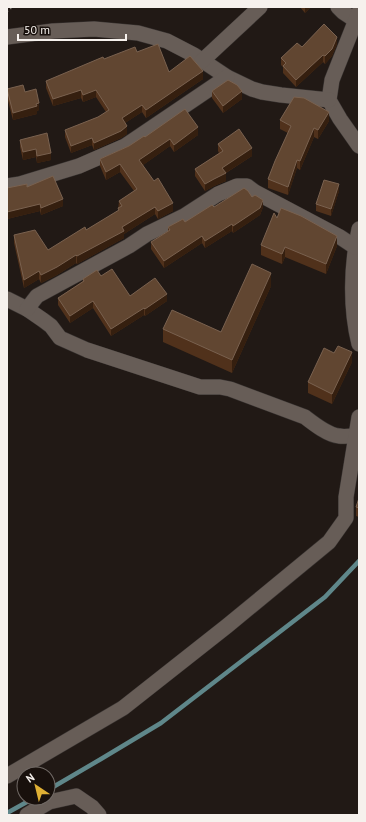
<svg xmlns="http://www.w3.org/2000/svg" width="366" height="822" viewBox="0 0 366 822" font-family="'PT Sans',sans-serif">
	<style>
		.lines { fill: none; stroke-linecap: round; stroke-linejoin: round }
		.stream { stroke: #5f878a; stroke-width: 4.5 }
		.minor-casing { stroke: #393432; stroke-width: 16 }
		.path { stroke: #938d89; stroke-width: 2.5; stroke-dasharray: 1 3; stroke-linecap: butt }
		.minor { stroke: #675d57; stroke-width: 15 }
		.wall { fill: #50311b }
		.shaded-wall { fill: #351f0f }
		.building { fill: #614631; stroke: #79614f }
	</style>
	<rect width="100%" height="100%" fill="#211915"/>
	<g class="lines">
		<g class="stream">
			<polyline points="48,790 101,759 161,723 325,597 359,561"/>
			<polyline points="7,813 34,798"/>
		</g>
		<g class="minor-casing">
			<g id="minor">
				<polyline points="338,7 343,12 355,20"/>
				<polyline points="359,12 332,80 329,100 340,119 359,146"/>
				<polyline points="7,37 53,31 94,29 138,33 167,41 194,55 227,77 252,89 262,92 281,95 329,100"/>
				<polyline points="202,61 260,7"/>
				<polyline points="7,186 20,184 79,166 125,146 227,77"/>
				<path d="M359,229C351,266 350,308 359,344"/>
				<path d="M7,299L27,309L43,320L51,326L60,338L87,350L200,387H220L230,389L305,417C314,424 328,435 339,436C345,437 351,436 356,435"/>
				<polyline points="27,309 37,296 129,246 147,234 184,216 218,194 237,186 247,186 255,192 340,237 355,247"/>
				<polyline points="7,776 123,708 227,626 329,542 346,518 346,497 359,417"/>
				<polyline points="27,815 49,802 76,796 92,807 99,815"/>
			</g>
		</g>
		<polyline class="path" points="7,11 12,7"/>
		<use href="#minor" class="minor"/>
	</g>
	<g class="wall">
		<polygon points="300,7 311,7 305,13"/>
		<polygon points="337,44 332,56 325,64 323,62 296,87 283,73 283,67 281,65 281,58 302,47"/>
		<polygon points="137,52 169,72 203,79 146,118 142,112 125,123 127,134 121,138 94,150 92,145 71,153 65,137 65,130 98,117 106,112 96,97 83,102 81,98 53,106 46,88 46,81 104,59"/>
		<polygon points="7,89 25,92 39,110 37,111 37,114 13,120 7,97"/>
		<polygon points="212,91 242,99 223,113 212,98"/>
		<polygon points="280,120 329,121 318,139 314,137 300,170 297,168 288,195 268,188 268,179 288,133 280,129"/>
		<polygon points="198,135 174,152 170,146 143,165 173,211 158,219 155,214 124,234 124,238 77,264 76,263 57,275 41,283 39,279 24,288 14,243 14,235 48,250 86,230 118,211 119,201 134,191 120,172 106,180 100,166 100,159 129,146 145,137"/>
		<polygon points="20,140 51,160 37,163 36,157 23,160 20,147"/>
		<polygon points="218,144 252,156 226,173 226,181 214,186 205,191 195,176 195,169 219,153 218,151"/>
		<polygon points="27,187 63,206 41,215 40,211 7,219"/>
		<polygon points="339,191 331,216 316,211 316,204"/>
		<polygon points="252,197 263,207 260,215 233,233 232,231 205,248 202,243 164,268 151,249 151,242 168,231 168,227 185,222"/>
		<polygon points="277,218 337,246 326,274 285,257 282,264 261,255 261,245"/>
		<polygon points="101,276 130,296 167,301 145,316 144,315 111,336 93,308 70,323 58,305 58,298 83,281 83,279"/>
		<polygon points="271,286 232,373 163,342 163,329 221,332"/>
		<polygon points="352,362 332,404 308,393 308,382"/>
		<polygon points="359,498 359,517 356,516 356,507"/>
	</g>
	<g class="shaded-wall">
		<polygon points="305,7 311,7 305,13"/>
		<polygon points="337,37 337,44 332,56 325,64 325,56"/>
		<polygon points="323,55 323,62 296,87 296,80"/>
		<polygon points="203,71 203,79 146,118 146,110"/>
		<polygon points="81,90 81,98 53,106 53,99"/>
		<polygon points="96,90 96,97 83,102 83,95"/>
		<polygon points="242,91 242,99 223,113 223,106"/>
		<polygon points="39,103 39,110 37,111 37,114 13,120 13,113"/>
		<polygon points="142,105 142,112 122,125 122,118"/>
		<polygon points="329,112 329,121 318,139 318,130"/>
		<polygon points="127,126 127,134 121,138 94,150 94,143"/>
		<polygon points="198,127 198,135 174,152 174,145"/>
		<polygon points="314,128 314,137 300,170 300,161"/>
		<polygon points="92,138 92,145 71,153 71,146"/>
		<polygon points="170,139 170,146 139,168 139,160"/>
		<polygon points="252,148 252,156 224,174 226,173 226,181 214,186 205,191 205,184 222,168"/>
		<polygon points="36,149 36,157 23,160 23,152"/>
		<polygon points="51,153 51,160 37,163 37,156"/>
		<polygon points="297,160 297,168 288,195 288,187"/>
		<polygon points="120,164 120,172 106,180 106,172"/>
		<polygon points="339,184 339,191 331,216 331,209"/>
		<polygon points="63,199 63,206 41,215 41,208"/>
		<polygon points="263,200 263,207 260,215 233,233 233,226"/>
		<polygon points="173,203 173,211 158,219 158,211"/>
		<polygon points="40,204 40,211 7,219 7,212"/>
		<polygon points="155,207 155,214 124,234 124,238 77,264 77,256"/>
		<polygon points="232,224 232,231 205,248 205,241"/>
		<polygon points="202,236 202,243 164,268 164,261"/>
		<polygon points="337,236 337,246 326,274 326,264"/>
		<polygon points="285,247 285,257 282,264 282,254"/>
		<polygon points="76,255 76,263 57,275 41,283 41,275"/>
		<polygon points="39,271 39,279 24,288 24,280"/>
		<polygon points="271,273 271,286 232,373 232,360"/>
		<polygon points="167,294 167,301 145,316 145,309"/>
		<polygon points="93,301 93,308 70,323 70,316"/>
		<polygon points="144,308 144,315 111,336 111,329"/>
		<polygon points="352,352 352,362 332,404 332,394"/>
	</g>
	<g class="building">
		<polygon points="324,24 337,37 332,49 325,56 323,55 296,80 283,66 286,63 281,58 297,43 302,47"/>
		<polygon points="158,44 169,72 190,56 203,71 146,110 142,105 122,118 127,126 121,131 94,143 92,138 71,146 65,130 98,117 109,110 96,90 83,95 81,90 53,99 46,81 103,57 104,59 135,47 137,52"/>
		<polygon points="228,80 237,85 242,91 223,106 212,91"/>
		<polygon points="23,85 25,92 36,89 39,103 36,104 37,106 13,113 7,89"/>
		<polygon points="294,97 304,98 329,112 318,130 314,128 300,161 297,160 288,187 268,179 275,161 291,126 280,120"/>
		<polygon points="185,109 198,127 174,145 170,139 139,160 154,181 158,178 173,203 158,211 155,207 122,227 124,231 77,256 76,255 57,267 41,275 39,271 24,280 14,235 35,230 48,250 85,227 86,230 119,210 118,208 122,206 119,201 137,189 120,164 106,172 100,159 129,146 144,136 145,137"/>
		<polygon points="239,129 252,148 222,168 226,173 214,179 205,184 195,169 223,151 218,144"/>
		<polygon points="47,133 51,153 37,156 36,149 23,152 20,140"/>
		<polygon points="53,176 63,199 41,208 40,204 7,212 7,188 27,184 27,187"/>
		<polygon points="324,180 339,184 331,209 316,204"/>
		<polygon points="244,188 248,191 252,197 255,195 263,200 260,208 233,226 232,224 205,241 202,236 164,261 151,242 170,230 168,227 183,219 185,222 212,205 214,207"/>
		<polygon points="281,208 301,216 337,236 326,264 285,247 282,254 261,245 274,213 277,218"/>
		<polygon points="252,264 271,273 232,360 163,329 172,310 221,332"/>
		<polygon points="112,269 130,296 155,278 167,294 145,309 144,308 111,329 93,301 70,316 58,298 84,281 83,279 97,270 101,276"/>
		<polygon points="338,346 352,352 332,394 308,382 324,348 334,353"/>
		<polygon points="359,498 359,508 356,507"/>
	</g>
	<rect width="366" height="822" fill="none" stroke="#f6f1ed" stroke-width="16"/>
	<g transform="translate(36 786) rotate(325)"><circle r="19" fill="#18100c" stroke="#716a66"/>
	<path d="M0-3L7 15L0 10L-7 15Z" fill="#e0b034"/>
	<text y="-6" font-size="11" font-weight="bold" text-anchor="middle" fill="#f6f1ed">N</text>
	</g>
	<path d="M18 34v6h108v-6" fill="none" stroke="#f6f1ed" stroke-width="2"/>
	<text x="24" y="34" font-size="12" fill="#f6f1ed" stroke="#18100c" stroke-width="3" paint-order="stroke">50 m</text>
</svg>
